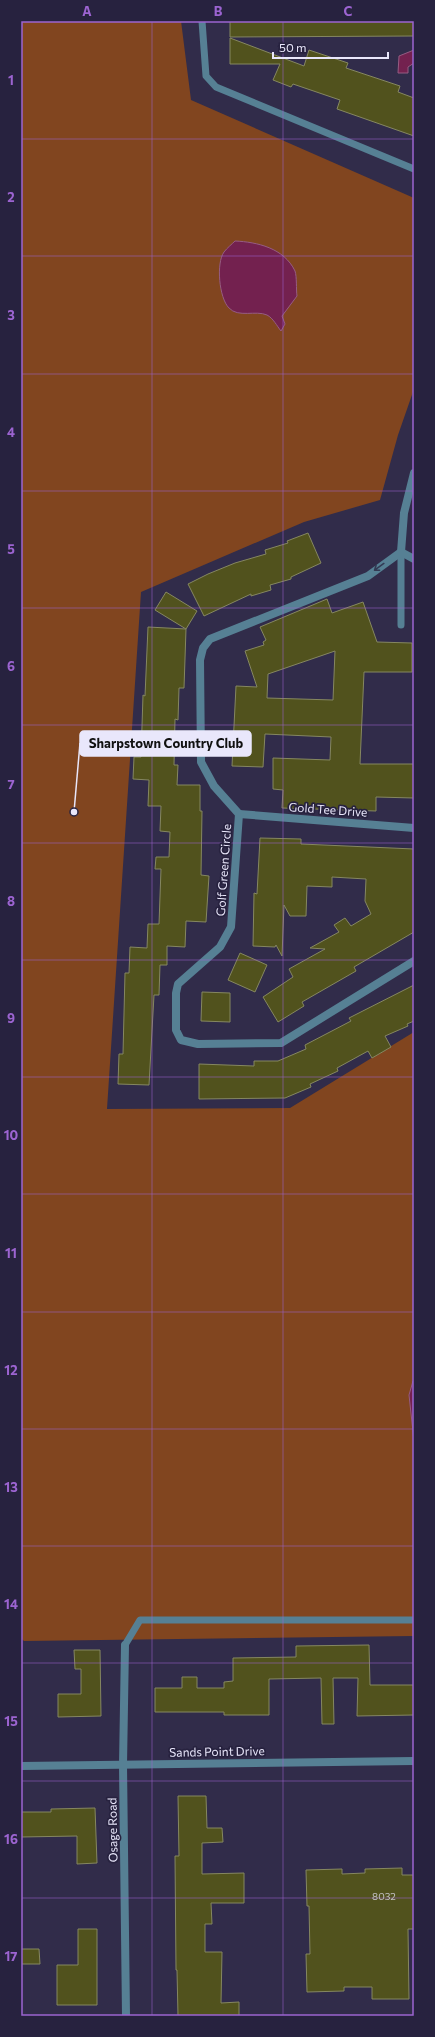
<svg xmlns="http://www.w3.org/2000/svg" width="435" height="2037" viewBox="0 0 435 2037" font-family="Commissioner,sans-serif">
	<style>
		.green { fill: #81451f }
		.water { fill: #73214f; stroke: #965c83 }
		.building { fill: #51521d; stroke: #858761; fill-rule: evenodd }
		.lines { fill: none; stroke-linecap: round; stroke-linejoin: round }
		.service { stroke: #568094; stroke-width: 7 }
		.minor { stroke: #568094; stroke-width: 8 }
		.oneway { stroke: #333a54 }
		.grid { fill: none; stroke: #9c64d1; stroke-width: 1; stroke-opacity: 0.55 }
		.labels { text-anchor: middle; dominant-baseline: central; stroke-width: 3.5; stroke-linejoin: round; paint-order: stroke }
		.number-label { font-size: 10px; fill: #c3c2c4 }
		.street-label { font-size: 12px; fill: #e9e7fb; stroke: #27223f }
		.leader { fill: none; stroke: #e9e7fb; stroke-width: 1.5 }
		.callout-dot { fill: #e9e7fb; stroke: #27223f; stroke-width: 1.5 }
		.callout { fill: #e9e7fb; stroke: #e9e7fb; stroke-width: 1.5 }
		.callout-label { font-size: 13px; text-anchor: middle; font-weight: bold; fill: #111 }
		.neatline { fill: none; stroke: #9c64d1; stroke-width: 1.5 }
		.grid-label { font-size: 13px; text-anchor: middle; font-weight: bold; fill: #9c64d1 }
	</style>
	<rect width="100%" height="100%" fill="#312c4a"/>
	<polygon class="green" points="21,21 181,21 191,100 414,198 414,389 398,435 380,500 304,522 141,592 107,1109 290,1108 414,1032 414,1636 24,1641 21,1638"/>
	<g class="water">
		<polygon points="414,50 414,63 408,67 408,73 398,73 399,56"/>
		<path d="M235,241C257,242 284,248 295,271C297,277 296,289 297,296L282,316L285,324L281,331C277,326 273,318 267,315C256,310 238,318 229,308C219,298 216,263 224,252C227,248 232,244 235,241Z"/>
		<polygon points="413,1381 414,1381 414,1441 409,1395"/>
	</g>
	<g class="building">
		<polygon points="230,21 414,21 414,36 230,37"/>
		<polygon points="230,38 304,66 309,50 348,63 346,68 400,86 398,92 414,98 414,136 337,109 340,100 293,84 291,87 273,80 280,64 230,64"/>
		<polygon points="308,533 321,563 291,577 291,579 270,585 271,590 251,596 251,594 204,616 188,584 208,574 235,563 266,554 265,550 288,543 287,541"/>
		<polygon points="166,592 197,611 186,629 155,610"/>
		<path d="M327,599L332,613L363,602L377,642L412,643V672H364L360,764H414V798L376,797V811L282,808L283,790L273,789V758L330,760L331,737L265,734L263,767L232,766L236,686L257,687L245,651L264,645L263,642L266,640L260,627ZM335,651L333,700L267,698L268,674Z"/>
		<polygon points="148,627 186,629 184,688 179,688 178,720 175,719 174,765 178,765 177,785 200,785 200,811 202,811 201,875 209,876 206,922 186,921 185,947 167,946 167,965 160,965 159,995 154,995 149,1085 118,1084 119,1054 123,1054 125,973 129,973 130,947 147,948 148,924 159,924 161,869 155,869 156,857 169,857 170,832 160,831 161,806 148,806 149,780 133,779 134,757 141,757 143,695 145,696"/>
		<polygon points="260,838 301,839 301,844 414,849 414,932 354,967 356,971 302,1002 304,1006 278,1022 263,997 293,977 289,969 325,949 310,948 339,932 334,925 345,918 351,926 371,914 365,901 366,879 332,877 332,887 307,886 306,916 290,916 284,905 282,956 276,945 275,947 253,946 254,893 257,894"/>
		<polygon points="240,953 267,965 255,992 228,980"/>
		<polygon points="414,985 414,1021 407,1024 408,1026 385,1036 391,1047 372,1058 368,1051 337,1068 338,1071 310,1084 311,1087 285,1098 199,1099 199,1064 254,1066 254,1061 278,1061 306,1049 305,1045 351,1021 349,1018"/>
		<polygon points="202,992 230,993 230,1022 201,1021"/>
		<polygon points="369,1645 370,1685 414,1685 414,1715 357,1716 358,1678 333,1678 334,1724 322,1724 321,1678 269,1679 269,1715 224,1715 224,1712 155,1712 155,1688 182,1688 182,1677 197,1677 197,1688 224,1688 224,1682 233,1681 233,1658 296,1657 296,1646"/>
		<polygon points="74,1650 100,1650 101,1716 58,1717 58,1694 81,1694 81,1669 75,1669"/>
		<polygon points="178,1796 206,1796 207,1828 222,1828 223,1842 202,1843 202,1874 244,1873 244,1903 211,1903 212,1924 205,1924 205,1952 222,1952 221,2003 239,2002 239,2016 178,2016 177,1970 176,1970 175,1856 179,1856"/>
		<polygon points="95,1808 97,1863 77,1864 77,1836 21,1837 21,1812 51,1812 51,1809"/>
		<polygon points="402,1868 402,1875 414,1875 414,1929 408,1929 409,1999 372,1999 372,1987 344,1987 344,1991 307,1992 306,1954 310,1954 309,1906 307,1906 306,1870 342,1869 342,1874 365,1873 365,1869"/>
		<polygon points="78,1929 97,1929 97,2005 57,2005 57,1965 78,1965"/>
		<polygon points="21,1949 39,1949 40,1964 21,1964"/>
	</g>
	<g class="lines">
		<g class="service">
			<polyline points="202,21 206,76 216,87 414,169"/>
			<polyline points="401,552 401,625"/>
			<polyline points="125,1645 140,1620 414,1620"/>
		</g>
		<g class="minor">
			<polyline points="401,552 404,513 414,473"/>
			<polyline points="414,559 401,552 368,576 210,639 203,648 200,660 201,762 214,786 239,814 231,927 220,947 178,984 176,993 176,1030 181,1040 198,1044 281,1043 414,961"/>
			<polyline points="239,814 414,828"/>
			<polyline points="125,1645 123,1765 126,2016"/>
			<polyline points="21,1766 414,1761"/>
		</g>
	</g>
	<defs><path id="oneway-shaft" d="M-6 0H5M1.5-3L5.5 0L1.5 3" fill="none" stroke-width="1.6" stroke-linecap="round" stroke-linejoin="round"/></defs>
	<use class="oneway" href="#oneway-shaft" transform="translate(379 567) rotate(144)"/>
	<path class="grid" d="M152,21V2016M283,21V2016M21,139H414M21,256H414M21,374H414M21,491H414M21,608H414M21,725H414M21,843H414M21,960H414M21,1077H414M21,1194H414M21,1312H414M21,1429H414M21,1546H414M21,1663H414M21,1781H414M21,1898H414"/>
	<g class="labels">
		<g class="number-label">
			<text x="384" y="1896">8032</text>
		</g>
		<g class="street-label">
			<text transform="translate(328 809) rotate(4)">Gold Tee Drive</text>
			<text transform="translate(223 870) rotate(-86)">Golf Green Circle</text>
			<text transform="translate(217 1751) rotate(-1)">Sands Point Drive</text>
			<text transform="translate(112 1830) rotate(-91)">Osage Road</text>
		</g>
	</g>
	<path class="leader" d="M74 812L80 743"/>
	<circle class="callout-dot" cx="74" cy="812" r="4"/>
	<rect class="callout" x="80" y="731" width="171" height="25" rx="4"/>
	<g class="callout-label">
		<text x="166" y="748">Sharpstown Country Club</text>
	</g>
	<rect width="435" height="2037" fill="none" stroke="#27223f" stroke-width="44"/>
	<path d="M273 52v6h115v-6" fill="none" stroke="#e9e7fb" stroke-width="2"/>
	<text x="279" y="52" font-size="12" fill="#e9e7fb" stroke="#27223f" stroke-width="3" paint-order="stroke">50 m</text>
	<rect x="22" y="22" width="391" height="1993" class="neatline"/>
	<g class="grid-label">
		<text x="87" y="16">A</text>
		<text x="218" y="16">B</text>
		<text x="348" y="16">C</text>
		<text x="11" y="85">1</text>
		<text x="11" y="202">2</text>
		<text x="11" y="320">3</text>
		<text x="11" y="437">4</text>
		<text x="11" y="554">5</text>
		<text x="11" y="671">6</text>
		<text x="11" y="789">7</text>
		<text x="11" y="906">8</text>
		<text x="11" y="1023">9</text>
		<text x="11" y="1140">10</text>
		<text x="11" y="1258">11</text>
		<text x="11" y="1375">12</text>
		<text x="11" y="1492">13</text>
		<text x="11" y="1609">14</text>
		<text x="11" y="1726">15</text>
		<text x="11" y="1844">16</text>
		<text x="11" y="1961">17</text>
	</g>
</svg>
